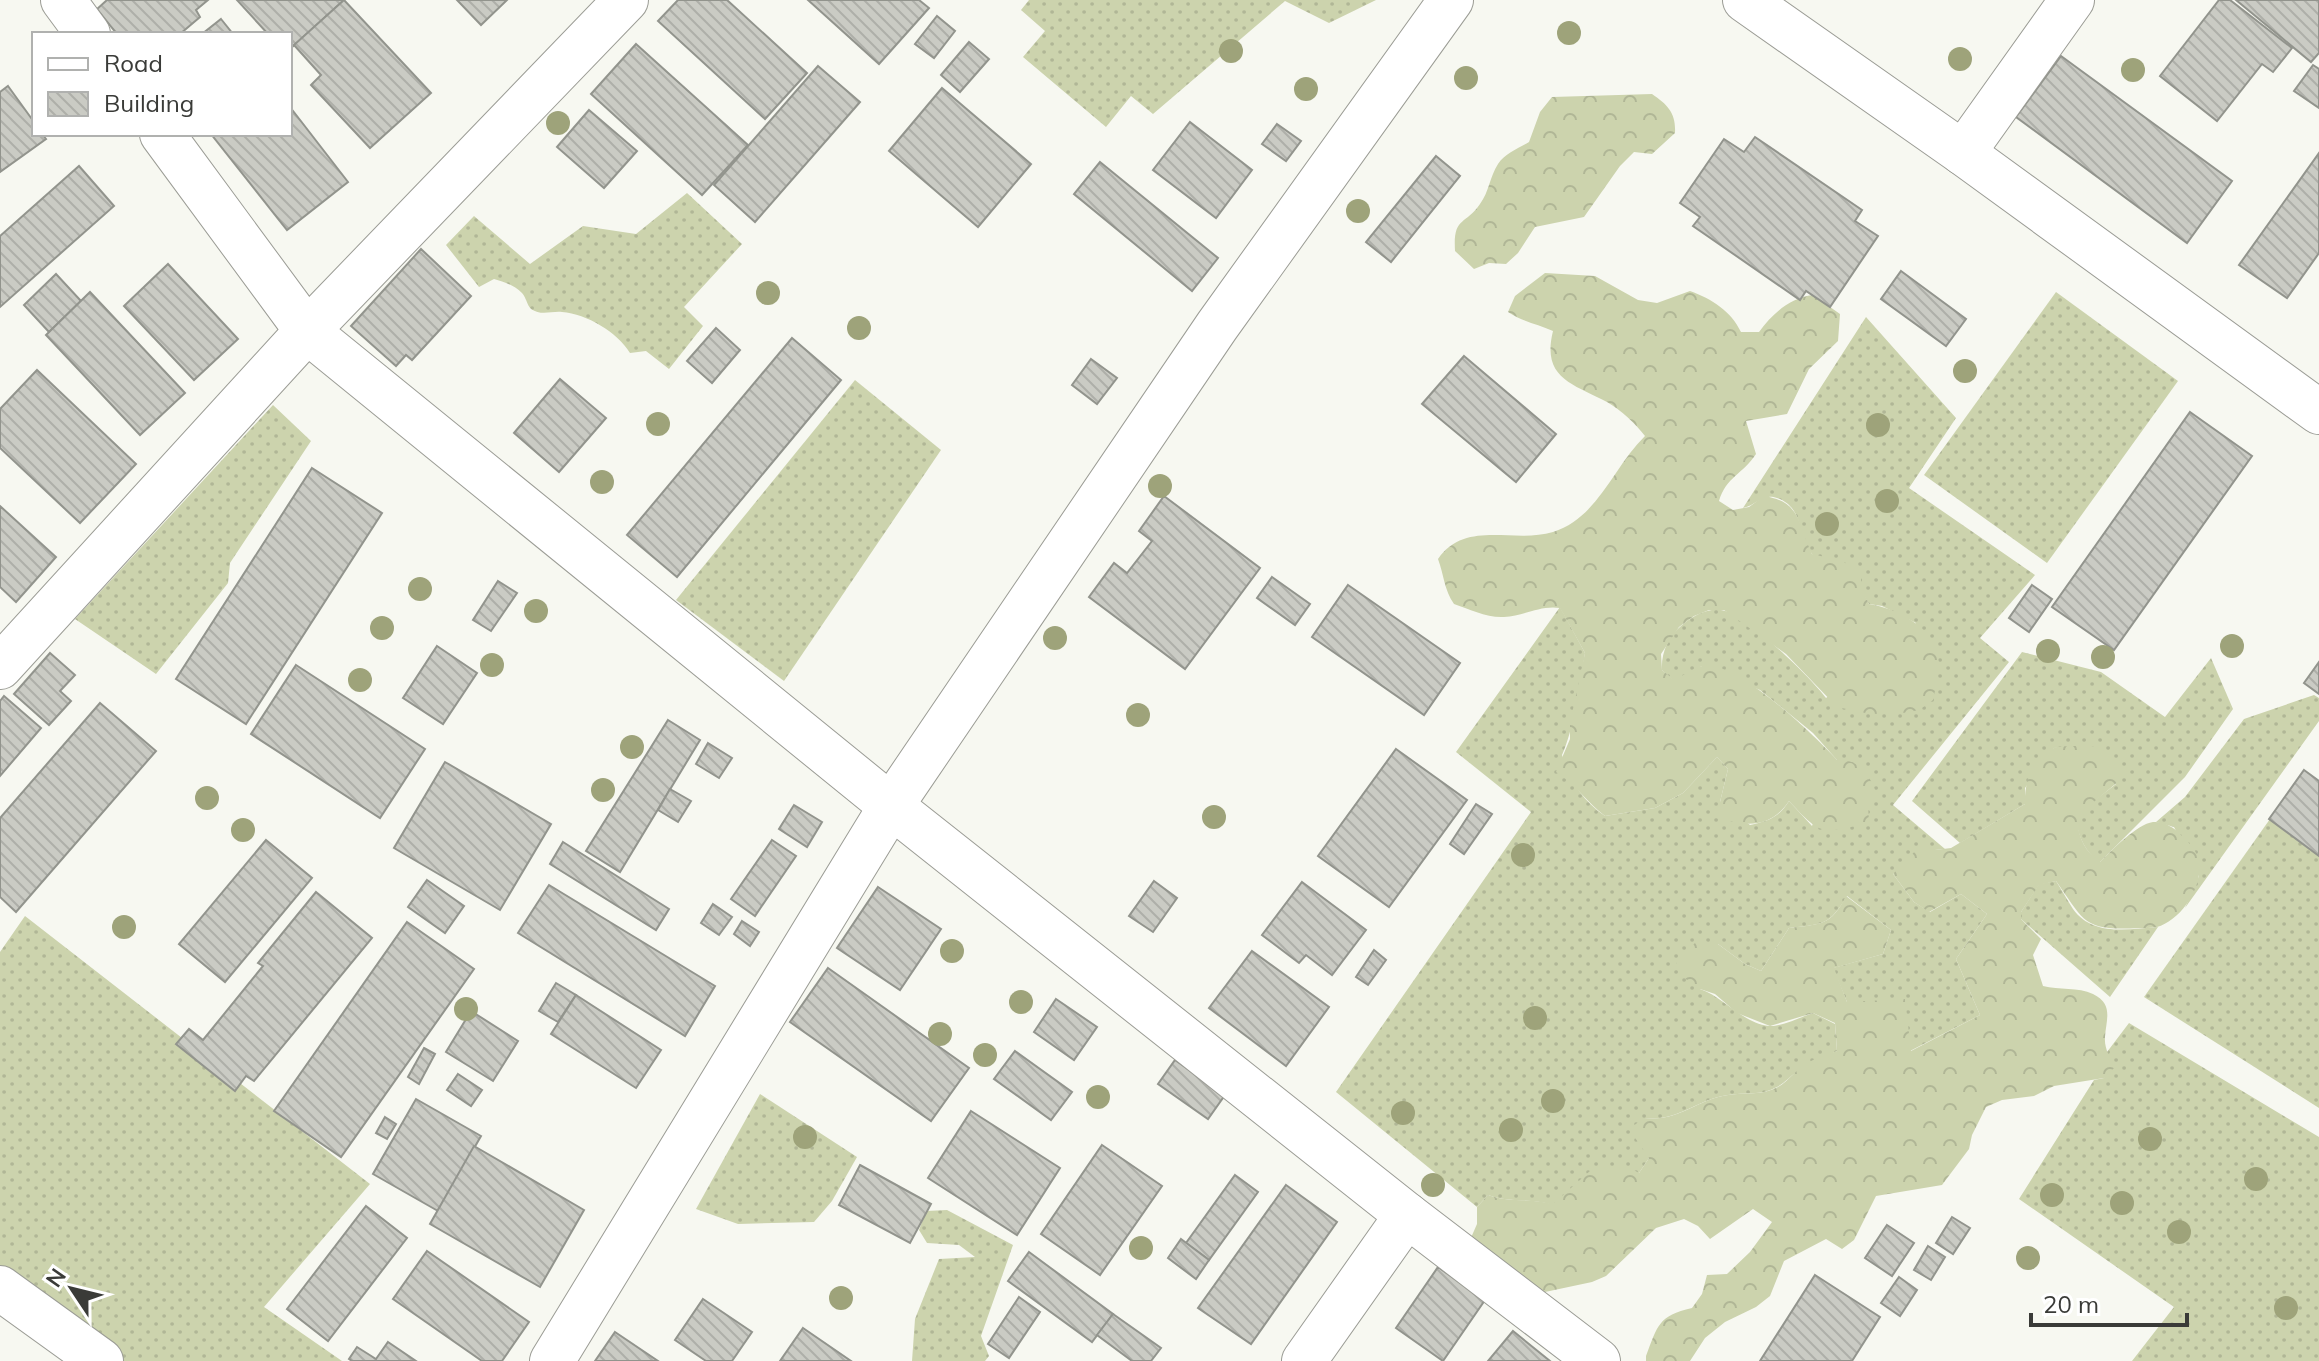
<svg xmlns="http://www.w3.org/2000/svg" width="2319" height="1361" viewBox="0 0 2319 1361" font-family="Mulish,sans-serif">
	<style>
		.grass { fill: url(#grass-dots) }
		.forest { fill: url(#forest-crowns) }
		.building { fill: url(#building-back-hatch); stroke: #92948d; stroke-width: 2 }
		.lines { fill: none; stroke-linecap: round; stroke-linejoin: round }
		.street-casing { stroke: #9b9c95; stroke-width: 46 }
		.street { stroke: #fff; stroke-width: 44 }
		.tree { fill: #9ea37a }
	</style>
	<defs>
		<pattern id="grass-dots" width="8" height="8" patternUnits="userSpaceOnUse" patternTransform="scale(2)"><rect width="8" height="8" fill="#ccd3ad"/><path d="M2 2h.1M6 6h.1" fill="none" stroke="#b0b696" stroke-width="1.8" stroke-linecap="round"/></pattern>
		<pattern id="forest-crowns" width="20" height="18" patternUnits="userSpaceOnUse" patternTransform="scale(2)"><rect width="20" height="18" fill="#ccd3ad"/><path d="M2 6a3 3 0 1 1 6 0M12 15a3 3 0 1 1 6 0" fill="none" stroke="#b0b696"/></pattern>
		<pattern id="building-back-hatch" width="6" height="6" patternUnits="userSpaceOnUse" patternTransform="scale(2)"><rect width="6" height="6" fill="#cacbc4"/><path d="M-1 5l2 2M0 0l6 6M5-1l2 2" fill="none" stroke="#aeafa9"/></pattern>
	</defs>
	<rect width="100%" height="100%" fill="#f7f8f1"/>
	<g class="grass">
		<polygon points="1029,0 1376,0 1329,23 1285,1 1153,114 1131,96 1106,127 1023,57 1045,31 1021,10"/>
		<path d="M687,193L742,244L684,307L703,326L669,369L646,351L630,353C617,332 587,314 562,312C551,311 541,316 531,309C527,305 526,297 522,293C514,285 504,282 494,279L479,287L446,245L474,216L530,264L583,226L636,234Z"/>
		<polygon points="2056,292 2178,381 2047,563 1924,475"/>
		<path d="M1866,317L1956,418L1909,488L2035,575L1980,638L2009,662L1893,805L1945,849L1935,850L1893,874L1914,902L1930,912L1961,894L1987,914L1956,959L1980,1015L1910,1051L1847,1002L1833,968L1883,954L1891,930L1847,896C1829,926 1823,924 1789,928L1761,971L1745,964L1718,944L1700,989C1724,997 1742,1023 1769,1026C1781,1027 1801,1017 1813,1013L1835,1024L1837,1051C1824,1058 1810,1064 1797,1072C1790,1076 1785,1083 1777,1087C1761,1096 1745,1092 1728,1095C1695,1100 1678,1122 1644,1118L1649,1158L1639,1173L1591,1171L1553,1205C1531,1198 1509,1203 1488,1195L1477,1207L1336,1092L1531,812L1456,752L1560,607L1585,653C1581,680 1573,732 1562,755C1570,781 1582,800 1605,816L1655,808L1683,793L1717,757L1728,769L1720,802L1750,825C1769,821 1779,817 1789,801L1812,826L1837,760L1813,733L1760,690L1702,666L1674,681L1662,670C1661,653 1668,637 1681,626C1692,616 1707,608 1721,610C1744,612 1811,678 1826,698L1916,623L1882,606L1869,604C1854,575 1833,575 1813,555C1797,537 1805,508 1777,498C1762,493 1757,505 1743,508Z"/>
		<polygon points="855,380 941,450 784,681 676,600"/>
		<polygon points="273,405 311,441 230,563 228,583 156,674 75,619"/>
		<path d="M2022,652L2101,672L2165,717L2211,658L2233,709L2185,777L2099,863C2085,850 2079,839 2076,820L2086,807L2116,784L2071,747L2054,748L2025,788V804L1960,843L1912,801Z"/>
		<polygon points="2314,695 2319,698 2319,721 2185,908 2199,876 2174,827 2156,822 2185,797 2244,719"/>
		<polygon points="2270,819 2319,854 2319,1108 2144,997"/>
		<path d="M2056,881C2062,890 2067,900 2073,909C2093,937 2129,929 2158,927L2110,997L2021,919V912L2039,884Z"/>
		<polygon points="25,916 370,1184 264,1307 342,1361 113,1361 0,1268 0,952"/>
		<polygon points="2129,1023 2319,1137 2319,1361 2132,1361 2174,1307 2019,1199 2094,1080 2104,1078 2107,1052"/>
		<polygon points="760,1094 857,1157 832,1201 814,1222 738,1224 696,1209"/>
		<polygon points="947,1210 1013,1245 981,1336 989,1356 985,1361 912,1361 915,1319 939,1259 975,1257 959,1245 927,1243 919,1230 926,1211"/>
	</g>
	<g class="forest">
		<path d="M1652,94C1668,105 1676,113 1675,133L1652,154L1634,152L1620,166L1584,217L1535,227L1518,253L1506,264L1489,263L1474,269L1455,251C1453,216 1465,226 1480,204C1489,192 1490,176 1498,164C1505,153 1519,148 1529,142L1540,112L1552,97Z"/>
		<path d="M1545,273L1595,276L1638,300L1657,303L1690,291C1712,299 1731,311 1741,332H1759C1773,313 1790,298 1813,295L1840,314L1838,341L1809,369L1787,414L1746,421L1756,454C1743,474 1726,477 1719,501L1733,510L1749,507L1764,496C1802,502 1798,525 1812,554L1842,561L1861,572V588L1869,604C1894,608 1926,623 1936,649C1942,663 1936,686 1933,700L1919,710L1903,713L1870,714L1837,707L1786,654L1724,610H1709L1694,616L1679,627L1661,654L1662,670L1674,680C1683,676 1693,668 1702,666C1736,659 1815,736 1837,760C1858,759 1868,772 1875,790L1868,804L1869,823C1822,833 1823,838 1789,801C1771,828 1747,827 1719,818L1720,802L1728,769L1717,757L1683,793L1655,808L1605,816C1587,803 1576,784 1556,772L1570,739V723L1585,653L1560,608C1540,605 1524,616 1504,617C1487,618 1469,609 1454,604C1444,590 1444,575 1438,559C1466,519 1513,544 1553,532C1598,518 1613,467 1645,436C1635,423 1622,411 1607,402C1574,384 1541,379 1553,331C1537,324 1523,322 1508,312L1515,296Z"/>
		<path d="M2087,745C2106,749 2115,757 2126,773C2111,791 2090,801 2077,820C2079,839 2085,851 2100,862C2111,851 2137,824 2153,822C2163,821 2174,827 2180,834C2185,839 2193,846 2196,853C2209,879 2183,920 2157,927C2152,928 2144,928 2139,928C2083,931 2085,922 2056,881L2039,885L2021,912V919L2041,939L2033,955L2043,986C2059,990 2078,987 2093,994C2114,1004 2106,1020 2105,1037C2104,1048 2110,1058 2115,1067L2104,1078L2054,1086L2034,1096L2002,1100L1986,1107L1972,1135L1969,1149L1942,1185L1876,1196L1854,1240L1842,1249L1826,1239L1784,1261L1770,1296L1756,1307L1725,1322L1705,1338L1690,1361H1646V1356C1658,1325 1658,1316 1692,1308L1702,1294L1707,1275L1727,1274L1750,1252L1772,1222L1753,1209L1710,1239L1698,1226L1684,1219L1656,1228L1606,1276L1592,1282L1545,1292L1531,1299L1470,1240L1477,1224V1207L1488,1195C1509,1203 1531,1198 1553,1204L1590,1171L1623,1164L1639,1173L1649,1158L1629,1129L1644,1118C1679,1122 1695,1100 1728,1095C1745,1092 1761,1096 1778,1087C1789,1081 1796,1069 1807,1063C1816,1058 1827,1055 1837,1051L1835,1023L1813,1013L1770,1026L1737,1013L1715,994L1700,989L1683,977L1676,962L1698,940L1718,944L1745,964L1761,971L1789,928C1821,924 1831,926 1846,896L1891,930L1883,954L1834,968L1847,1002L1905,999L1911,1051L1980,1015L1956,959L1987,914L1961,894L1929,912L1914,902L1893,874L1921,845L1935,850L1951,848L2025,804C2024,784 2032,755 2054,748C2063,745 2077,747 2087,745Z"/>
	</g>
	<g class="building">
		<polygon points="107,0 208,0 196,10 200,17 180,34 117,34 97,9"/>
		<polygon points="237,0 344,0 290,49 290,34 268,34"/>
		<polygon points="344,0 431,93 370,148 311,85 321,75 294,45"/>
		<polygon points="457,0 507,0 481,25"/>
		<polygon points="678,0 727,0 807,73 765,119 658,21"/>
		<polygon points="808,0 919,0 929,8 879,64"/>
		<polygon points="2219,0 2230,0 2292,48 2273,72 2262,64 2217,121 2160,76"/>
		<polygon points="2236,0 2319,0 2319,53 2311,62"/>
		<polygon points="937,16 955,31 934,58 915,44"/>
		<polygon points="221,19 233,34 202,34"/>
		<polygon points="969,42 989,59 960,92 941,75"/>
		<polygon points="636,44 748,145 702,195 591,94"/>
		<polygon points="2061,56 2232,181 2187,243 2016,117"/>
		<polygon points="2313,65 2319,69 2319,108 2294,91"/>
		<polygon points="818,66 860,102 755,222 714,185"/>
		<polygon points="8,86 34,122 34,134 42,134 46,139 0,172 0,92"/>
		<polygon points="942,88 1031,164 978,227 889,151"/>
		<polygon points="290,107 348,182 287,230 211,134 290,134"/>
		<polygon points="589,110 637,151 604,188 557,147"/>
		<polygon points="1190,122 1252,170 1216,218 1153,170"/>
		<polygon points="1277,124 1301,141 1286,161 1262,144"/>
		<polygon points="1755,137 1862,210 1855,221 1878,236 1830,307 1806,291 1800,300 1693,226 1700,217 1680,203 1724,139 1744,152"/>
		<polygon points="2319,153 2319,253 2287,298 2239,265"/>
		<polygon points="1436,156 1460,176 1391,262 1366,242"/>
		<polygon points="1100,162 1218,258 1192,291 1074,194"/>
		<polygon points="79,166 114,206 0,307 0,236"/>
		<polygon points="421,249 471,296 412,360 406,355 396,366 351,326"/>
		<polygon points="168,264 238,339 194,380 124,306"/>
		<polygon points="1901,271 1966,319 1946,346 1881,299"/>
		<polygon points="56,274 81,301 49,332 24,305"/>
		<polygon points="90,292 185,393 140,435 46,335"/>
		<polygon points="716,328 740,350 712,383 687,361"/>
		<polygon points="792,338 841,380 677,577 627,535"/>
		<polygon points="1464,356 1556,434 1516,482 1422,404"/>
		<polygon points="1091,359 1117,378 1097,404 1072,385"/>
		<polygon points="37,370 136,464 80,523 0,448 0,409"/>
		<polygon points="560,379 606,418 559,472 514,433"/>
		<polygon points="2190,412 2252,456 2114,650 2052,607"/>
		<polygon points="312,468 382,513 246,724 176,679"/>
		<polygon points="1164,496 1260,568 1185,669 1089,597 1114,563 1127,573 1152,541 1139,531"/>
		<polygon points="0,506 56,557 16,602 0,587"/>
		<polygon points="1272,577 1310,604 1295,625 1257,598"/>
		<polygon points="498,581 517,593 491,631 473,620"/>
		<polygon points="1348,585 1460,663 1424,715 1312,637"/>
		<polygon points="2032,585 2052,599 2029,632 2009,618"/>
		<polygon points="437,646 477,673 443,724 403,698"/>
		<polygon points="50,653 75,675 60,691 71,701 49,725 14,694"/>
		<polygon points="2319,662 2319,694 2304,683"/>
		<polygon points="296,665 425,749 380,818 251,734"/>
		<polygon points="4,696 41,728 0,776 0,701"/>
		<polygon points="100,703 156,751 16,912 0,897 0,818"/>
		<polygon points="668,720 700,740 620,872 586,851"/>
		<polygon points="708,743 732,758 719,778 696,764"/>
		<polygon points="1396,749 1467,800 1389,907 1318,856"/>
		<polygon points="445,762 551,824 500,910 394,848"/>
		<polygon points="2304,770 2319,781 2319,856 2269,819"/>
		<polygon points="670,789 691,801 678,822 658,810"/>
		<polygon points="1476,804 1492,814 1464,854 1450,844"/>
		<polygon points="794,805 822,822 807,847 779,829"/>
		<polygon points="266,840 312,878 225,982 179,944"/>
		<polygon points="772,840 796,856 755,916 731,899"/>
		<polygon points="563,842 669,909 656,930 550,864"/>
		<polygon points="427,880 464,906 445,933 408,907"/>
		<polygon points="1154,881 1177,898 1153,932 1129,916"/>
		<polygon points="1302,882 1366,930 1332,975 1306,955 1299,963 1262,935"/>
		<polygon points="549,885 715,986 685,1036 518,933"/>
		<polygon points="878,887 941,929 900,990 837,948"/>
		<polygon points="316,892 372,938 254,1081 246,1076 235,1091 176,1044 189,1029 203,1040 263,966 258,963"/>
		<polygon points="713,904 732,917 719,935 701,923"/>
		<polygon points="742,921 759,932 750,946 734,934"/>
		<polygon points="407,922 474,969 341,1157 274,1111"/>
		<polygon points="1374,950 1386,960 1368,985 1356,977"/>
		<polygon points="1252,951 1329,1007 1286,1066 1209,1008"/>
		<polygon points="828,968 969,1068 931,1121 790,1022"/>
		<polygon points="556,983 576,995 558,1022 539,1011"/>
		<polygon points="576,995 661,1050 636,1088 551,1034"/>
		<polygon points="1056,999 1097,1027 1074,1060 1034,1032"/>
		<polygon points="471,1011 518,1041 493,1081 446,1052"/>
		<polygon points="424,1048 435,1054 419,1084 408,1077"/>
		<polygon points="1015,1051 1072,1092 1051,1120 994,1079"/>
		<polygon points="1175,1060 1225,1095 1208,1119 1158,1084"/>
		<polygon points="458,1074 482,1090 471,1106 447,1090"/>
		<polygon points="416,1099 481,1136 438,1211 373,1174"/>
		<polygon points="971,1111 1060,1168 1017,1235 928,1178"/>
		<polygon points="385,1117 396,1124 387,1139 376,1133"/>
		<polygon points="1102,1145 1162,1186 1100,1275 1041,1234"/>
		<polygon points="474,1146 584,1210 540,1287 430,1224"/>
		<polygon points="860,1165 931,1204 910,1243 839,1205"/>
		<polygon points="1235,1175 1258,1192 1209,1260 1186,1243"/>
		<polygon points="1286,1185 1337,1222 1251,1344 1198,1308"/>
		<polygon points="366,1206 407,1238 328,1341 287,1309"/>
		<polygon points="1952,1217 1970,1228 1953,1254 1936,1243"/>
		<polygon points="1887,1225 1914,1243 1892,1276 1865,1258"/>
		<polygon points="1181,1239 1209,1260 1196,1279 1168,1258"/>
		<polygon points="1928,1246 1945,1257 1931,1280 1914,1270"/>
		<polygon points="427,1251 529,1322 502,1361 482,1361 393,1299"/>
		<polygon points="1029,1252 1113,1314 1092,1342 1008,1281"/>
		<polygon points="1438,1267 1485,1300 1443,1361 1396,1328"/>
		<polygon points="1815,1275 1880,1317 1852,1361 1760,1361"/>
		<polygon points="1899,1277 1917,1290 1900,1316 1881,1303"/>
		<polygon points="1019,1297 1040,1312 1009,1358 988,1344"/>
		<polygon points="703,1299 752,1332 732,1361 706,1361 675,1340"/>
		<polygon points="1113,1314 1161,1348 1151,1361 1132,1361 1097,1335"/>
		<polygon points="803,1328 851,1361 780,1361"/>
		<polygon points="1513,1331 1550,1361 1488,1361"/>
		<polygon points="615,1332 658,1361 595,1361"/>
		<polygon points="388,1342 416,1361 352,1361 349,1359 357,1347 376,1359"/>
	</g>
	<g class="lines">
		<g class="street-casing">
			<g id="street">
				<polyline points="63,0 88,34"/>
				<polyline points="1745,0 1963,153 2319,412"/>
				<polyline points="162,134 307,331 891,806 1407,1215 1598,1361"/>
				<polyline points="1963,153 2072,0"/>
				<polyline points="0,667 307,331 626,0"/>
				<polyline points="0,1288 101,1361"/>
				<polyline points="552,1361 891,806 1217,326 1451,0"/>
				<polyline points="1304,1361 1407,1215"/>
			</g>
		</g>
		<use href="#street" class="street"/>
	</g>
	<g class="tree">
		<circle cx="1569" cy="33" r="12"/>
		<circle cx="1231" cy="51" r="12"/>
		<circle cx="1960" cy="59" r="12"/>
		<circle cx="2133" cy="70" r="12"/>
		<circle cx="1466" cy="78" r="12"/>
		<circle cx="1306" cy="89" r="12"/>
		<circle cx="558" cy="123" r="12"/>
		<circle cx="1358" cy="211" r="12"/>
		<circle cx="768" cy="293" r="12"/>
		<circle cx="859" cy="328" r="12"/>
		<circle cx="1965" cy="371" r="12"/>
		<circle cx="658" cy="424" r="12"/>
		<circle cx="1878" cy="425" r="12"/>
		<circle cx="602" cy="482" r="12"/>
		<circle cx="1160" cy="486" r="12"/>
		<circle cx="1887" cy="501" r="12"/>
		<circle cx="1827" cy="524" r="12"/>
		<circle cx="420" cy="589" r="12"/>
		<circle cx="536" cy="611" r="12"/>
		<circle cx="382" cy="628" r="12"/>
		<circle cx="1055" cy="638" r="12"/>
		<circle cx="2232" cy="646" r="12"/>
		<circle cx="2048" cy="651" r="12"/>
		<circle cx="2103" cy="657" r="12"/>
		<circle cx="492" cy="665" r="12"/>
		<circle cx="360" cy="680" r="12"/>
		<circle cx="1138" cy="715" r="12"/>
		<circle cx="632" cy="747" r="12"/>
		<circle cx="603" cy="790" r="12"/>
		<circle cx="207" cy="798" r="12"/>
		<circle cx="1214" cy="817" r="12"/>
		<circle cx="243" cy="830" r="12"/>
		<circle cx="1523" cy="855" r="12"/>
		<circle cx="124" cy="927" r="12"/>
		<circle cx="952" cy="951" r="12"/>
		<circle cx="1021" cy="1002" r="12"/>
		<circle cx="466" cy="1009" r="12"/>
		<circle cx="1535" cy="1018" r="12"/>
		<circle cx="940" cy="1034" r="12"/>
		<circle cx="985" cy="1055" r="12"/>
		<circle cx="1098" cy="1097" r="12"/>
		<circle cx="1553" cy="1101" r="12"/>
		<circle cx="1403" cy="1113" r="12"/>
		<circle cx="1511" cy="1130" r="12"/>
		<circle cx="805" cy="1137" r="12"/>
		<circle cx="2150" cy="1139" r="12"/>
		<circle cx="2256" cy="1179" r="12"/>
		<circle cx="1433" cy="1185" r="12"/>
		<circle cx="2052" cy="1195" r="12"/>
		<circle cx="2122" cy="1203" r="12"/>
		<circle cx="2179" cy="1232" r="12"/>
		<circle cx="1141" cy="1248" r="12"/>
		<circle cx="2028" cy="1258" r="12"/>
		<circle cx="841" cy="1298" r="12"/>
		<circle cx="2286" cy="1308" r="12"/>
	</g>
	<rect x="32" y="32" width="260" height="104" fill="#ffffff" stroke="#b0b1af" stroke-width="2"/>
	<rect x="48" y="58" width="40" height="12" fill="#ffffff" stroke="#b0b1af" stroke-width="2"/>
	<text x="104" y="72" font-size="24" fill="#3a3b38">Road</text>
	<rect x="48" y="92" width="40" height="24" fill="url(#building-back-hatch)" stroke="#b0b1af" stroke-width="2"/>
	<text x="104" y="112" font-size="24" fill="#3a3b38">Building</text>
	<g transform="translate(72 1289) rotate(305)" stroke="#ffffff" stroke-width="6" paint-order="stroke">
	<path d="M0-6L14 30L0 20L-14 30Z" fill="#3a3b38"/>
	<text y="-12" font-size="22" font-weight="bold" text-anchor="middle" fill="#3a3b38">N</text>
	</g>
	<path d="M2031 1313v12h156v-12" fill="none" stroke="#3a3b38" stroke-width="4"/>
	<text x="2043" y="1313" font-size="24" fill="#3a3b38" stroke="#ffffff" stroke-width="6" paint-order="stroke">20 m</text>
</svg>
